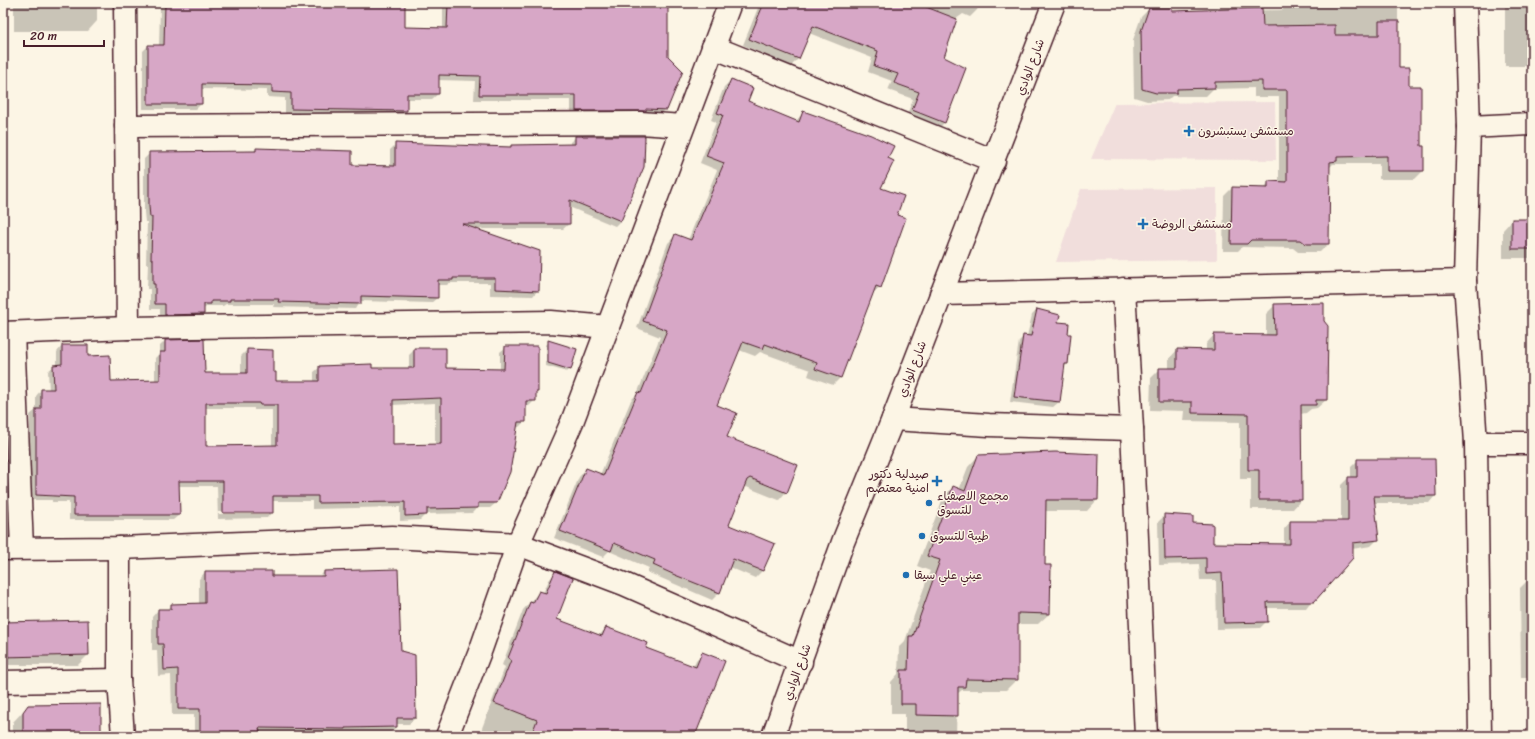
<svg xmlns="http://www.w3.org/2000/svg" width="1535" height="739" viewBox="0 0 1535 739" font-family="Sriracha,'Playpen Sans Arabic',sans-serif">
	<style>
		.built { fill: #f1dedc }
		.shadow { fill: #0003; fill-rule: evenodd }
		.building { fill: #d7a7c6; stroke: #4a1f2b; fill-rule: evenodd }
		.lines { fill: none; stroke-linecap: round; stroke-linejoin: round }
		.street-casing { stroke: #4a1f2b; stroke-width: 25 }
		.secondary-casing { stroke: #4a1f2b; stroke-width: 25 }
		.street { stroke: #fcf5e5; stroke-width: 22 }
		.secondary { stroke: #fcf5e5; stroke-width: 22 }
		.poi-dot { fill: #1f6fb2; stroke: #fcf5e5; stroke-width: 1.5 }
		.labels { text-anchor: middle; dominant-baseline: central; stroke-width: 3; stroke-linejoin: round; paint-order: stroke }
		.street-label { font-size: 12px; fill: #4a1f2b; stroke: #fcf5e5 }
		.poi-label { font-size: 12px; fill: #4a1f2b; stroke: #fcf5e5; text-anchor: start }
	</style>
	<rect width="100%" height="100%" fill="#fcf5e5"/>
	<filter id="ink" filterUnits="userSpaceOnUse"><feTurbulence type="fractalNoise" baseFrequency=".025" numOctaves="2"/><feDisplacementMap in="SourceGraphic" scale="8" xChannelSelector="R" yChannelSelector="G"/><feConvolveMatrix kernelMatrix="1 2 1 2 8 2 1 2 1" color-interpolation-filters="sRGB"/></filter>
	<g filter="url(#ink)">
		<g class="built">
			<polygon points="1155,3 1271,3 1271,4 1154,6"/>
			<polygon points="1275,102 1276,160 1091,159 1115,103"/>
			<polygon points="1217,188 1217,260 1056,262 1081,189"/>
		</g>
		<g class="shadow">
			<polygon points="14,3 97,3 97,21 88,31 14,31"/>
			<polygon points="141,3 405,3 404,28 443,29 443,3 691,3 686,8 667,8 666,109 660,115 571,116 571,100 474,100 475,81 438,80 438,94 432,99 406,99 406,111 400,117 285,114 285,98 267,97 267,90 201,89 201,104 196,109 143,109 143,51 148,46 159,46 160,8 141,7"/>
			<polygon points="760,3 980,3 977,10 970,17 963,14 956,19 942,58 965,68 944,123 937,130 906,117 913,99 888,90 892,81 868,72 872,58 809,33 798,59 791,66 743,45"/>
			<polygon points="1283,3 1384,3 1384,7 1398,7 1398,69 1408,87 1423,171 1415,179 1379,179 1379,164 1333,164 1329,168 1328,244 1320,252 1298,252 1293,248 1242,247 1238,251 1223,251 1224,196 1232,188 1263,189 1269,182 1279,183 1279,97 1254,97 1254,88 1213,89 1206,96 1172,96 1168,100 1147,101 1134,97 1133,40 1141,17 1149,9 1171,12 1283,10"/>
			<rect x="1505" y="3" width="27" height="63"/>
			<polygon points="731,80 747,102 795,122 804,112 886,159 880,188 896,215 880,287 872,294 840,378 833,385 808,376 810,370 760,352 755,356 739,350 716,405 725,437 786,492 779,500 744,486 727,526 763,570 755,578 729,567 719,593 712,600 647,572 649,568 609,551 603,557 554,538 579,477 586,469 600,475 631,400 637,394 660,337 637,328 668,243 676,235 688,240 717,170 700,163 716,122 711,120 724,87"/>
			<polygon points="576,137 643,167 620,221 615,226 569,207 569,224 563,229 475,229 538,290 533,296 490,295 490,283 449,283 447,285 437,285 437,298 431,303 360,301 355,309 273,307 274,304 226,304 223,306 208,306 203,309 203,314 198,319 160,320 160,309 150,309 150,289 147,289 148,264 146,264 147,222 145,222 144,212 144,159 150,153 253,152 256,149 351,166 390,166 390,150 396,144 509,148 511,146 570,145 570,142"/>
			<polygon points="1512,220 1532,220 1532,258 1503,258 1503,230"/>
			<polygon points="1275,305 1326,400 1317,408 1311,409 1306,413 1300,414 1301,500 1293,509 1251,509 1251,479 1240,479 1240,422 1183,421 1184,411 1150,410 1151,378 1160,369 1169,369 1169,359 1177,350 1206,350 1206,344 1214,335 1266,336 1266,314"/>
			<polygon points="1037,310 1057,323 1067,364 1063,368 1059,402 1053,407 1010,402 1019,341 1024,336 1027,336 1032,315"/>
			<path d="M203,340L204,374H241V356L247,350L272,373L275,382H314V372L320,367L409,369V355L415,349L445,369L500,370V352L506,347L535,400L529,406H525V421L519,427H516L496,503L490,508H477L472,513L426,514L420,520L400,521V507L312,509V501H272V512L267,518L218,519L217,486H178L179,515L173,520H69V502H52V500H27L25,457L30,452V415L36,410V396L41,390H49L48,371L54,366H57V352L62,346L110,382L155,381V358L159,354V347L165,341ZM435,403V445L392,446V405ZM205,408H254V410H272V446L205,447ZM218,512H268V514H218Z"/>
			<polygon points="549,342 570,369 567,372 546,366 546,345"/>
			<polygon points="3,453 5,453 6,495 3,499"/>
			<polygon points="1098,455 1097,500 1087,511 1045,511 1044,566 1049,614 1038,624 1017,624 1017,679 1006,690 962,690 957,694 956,736 905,736 905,714 891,714 891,682 898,674 899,647 905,641 930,571 917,566 943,498 953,487 959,490 968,467 978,456"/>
			<polygon points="1358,460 1434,460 1435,496 1429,503 1374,503 1378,539 1371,546 1352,549 1306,608 1267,608 1267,621 1260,628 1217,629 1216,580 1200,580 1199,564 1159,565 1158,522 1165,515 1192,524 1212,544 1284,545 1284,529 1290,522 1341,522 1341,485 1348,478 1351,478 1351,467"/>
			<polygon points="205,572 271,572 271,577 319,577 324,572 400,651 415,718 409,724 396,724 396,727 390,733 344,734 344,736 297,736 297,734 194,736 194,715 172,715 171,675 158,676 157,650 152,650 152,617 158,610 167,610 172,605 199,604 199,579"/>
			<polygon points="556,573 556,619 599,636 606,628 645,649 693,667 696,660 703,653 693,736 479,736 505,667 502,665 523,610 539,592 543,593 549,580"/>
			<polygon points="1530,578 1532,578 1532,678 1521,678 1520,588"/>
			<polygon points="3,623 88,655 78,665 3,665"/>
			<polygon points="28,706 100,730 109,730 110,736 13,736 13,722"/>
		</g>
		<g class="building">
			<polygon points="405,3 405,27 447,28 448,3 668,3 668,56 683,71 667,110 646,109 646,111 576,111 576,95 479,95 480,76 439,75 439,94 407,94 407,111 291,109 291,93 272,92 272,85 202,84 202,104 148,104 148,45 164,45 165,4"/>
			<polygon points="764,3 916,3 957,19 944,57 966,68 945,123 912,110 919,92 894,83 898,74 874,66 878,51 813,26 799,59 749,39"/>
			<polygon points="1149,8 1172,8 1172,11 1262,8 1263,26 1335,25 1335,35 1379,35 1379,21 1399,21 1399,68 1409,68 1409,86 1421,86 1421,146 1424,146 1424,171 1387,171 1387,156 1337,157 1337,161 1330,162 1329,244 1306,244 1301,240 1251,240 1247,244 1231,244 1232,187 1268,188 1268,181 1287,182 1287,90 1262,90 1262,81 1215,82 1215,88 1177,89 1177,93 1156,93 1142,89 1141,31"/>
			<polygon points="731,79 753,88 748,101 799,122 803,111 871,135 894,146 888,158 894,161 881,188 904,196 897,215 906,218 881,288 876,286 841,378 815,369 817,363 765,344 763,349 743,342 717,405 737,413 727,437 798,465 787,493 750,478 747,480 729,525 775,544 763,571 733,559 720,593 675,575 653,565 655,560 614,543 611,551 560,531 586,468 604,475 638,392 641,393 667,330 643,321 675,234 691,240 724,163 706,156 723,115 717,113"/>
			<polygon points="575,136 645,136 644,167 621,221 570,200 570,224 462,224 540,251 539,291 495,289 495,278 453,278 453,280 438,280 438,298 361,296 361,304 278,302 279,299 230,299 230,301 211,301 211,304 204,304 204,314 165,315 165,304 155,304 155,284 153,284 153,259 151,259 152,217 150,217 149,206 149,152 256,151 256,148 352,151 352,165 395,166 395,143 511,147 511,145 575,144"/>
			<rect x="1512" y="219" width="20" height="30"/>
			<polygon points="1324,303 1324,321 1328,326 1327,400 1316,400 1316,405 1301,405 1302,500 1259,500 1259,470 1248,470 1248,414 1192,413 1192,402 1159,402 1159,368 1177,368 1177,349 1214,350 1214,334 1275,335 1274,304"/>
			<polygon points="1037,309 1060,315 1058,322 1069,323 1068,334 1071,334 1068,364 1065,364 1060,402 1014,397 1023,335 1031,336"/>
			<path d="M204,339L205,373H247V349L273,350V372H276V381H319V366L372,364V368H414V348H446V368L504,369L505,346H538V392H536V401H526V422H518L510,472L497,503H478V508L427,509V515L405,516V502L318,503V496H273V513H223V481H179L180,515H74V497L36,495V409H41V389H54L53,365L62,364V345H88V356L110,355L111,381L160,380V352H165V340ZM441,398V444L393,445V400ZM206,403H259L260,405H277V445L206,446Z"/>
			<polygon points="548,340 577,349 571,370 548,363"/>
			<polygon points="1055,452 1099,454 1098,500 1046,500 1045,565 1051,565 1050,614 1018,613 1018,680 966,679 965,687 958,687 958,716 916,715 916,704 901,704 901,670 908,670 909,636 913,636 940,560 927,556 953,486 965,491 978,455"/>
			<polygon points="1357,459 1435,459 1436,496 1374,496 1379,540 1353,543 1353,558 1314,602 1267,602 1268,622 1224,623 1222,573 1206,574 1206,558 1165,559 1164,514 1193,516 1193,523 1213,524 1213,543 1290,544 1290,521 1348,521 1348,477 1357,477"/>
			<polygon points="398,569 401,651 415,655 416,718 397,718 397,727 345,728 345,729 259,728 260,732 223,732 223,735 200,736 200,709 178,709 178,669 164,670 163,644 158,644 158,609 171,609 171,604 205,603 205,571 272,571 272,576 324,576 324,571"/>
			<polygon points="555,571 573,578 557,619 602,636 606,627 648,643 646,648 696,667 702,652 725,661 695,736 531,736 537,720 494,703 511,660 508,658 530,602 533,603 539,591 546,593"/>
			<polygon points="88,620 89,655 3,657 3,622"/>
			<polygon points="101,704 101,736 23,736 23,712 28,705"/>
		</g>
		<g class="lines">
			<g class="street-casing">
				<g id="street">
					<polyline points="125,3 128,328"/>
					<polyline points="1465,3 1469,127 1465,281 1476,443 1480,736"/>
					<polyline points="713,47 994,161"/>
					<polyline points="126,126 640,123 683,126"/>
					<polyline points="1469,127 1532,124"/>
					<polyline points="1124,289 1132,429 1146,736"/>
					<polyline points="941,294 1465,281"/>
					<polyline points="3,333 128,328 551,322 608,327"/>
					<polyline points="13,333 22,548"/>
					<polyline points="893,419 989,425 1132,429"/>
					<polyline points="1476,443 1532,443"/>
					<polyline points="119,548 119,680 123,736"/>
					<polyline points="3,549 119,548 392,537 518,544 624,584 801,662"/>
					<polyline points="3,682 119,680"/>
					<polyline points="447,736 481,649 518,544 572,422 730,3"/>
				</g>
			</g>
			<g class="secondary-casing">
				<polyline id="secondary" points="773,736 843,542 893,419 1054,3"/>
			</g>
			<use href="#street" class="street"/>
			<use href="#secondary" class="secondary"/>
		</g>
	</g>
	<g class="poi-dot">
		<path d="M1187 125h4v4h4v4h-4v4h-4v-4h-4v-4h4z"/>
		<path d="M1141 218h4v4h4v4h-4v4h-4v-4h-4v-4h4z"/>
		<path d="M935 475h4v4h4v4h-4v4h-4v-4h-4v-4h4z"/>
		<circle cx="929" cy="503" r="4"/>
		<circle cx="922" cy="536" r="4"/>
		<circle cx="906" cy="575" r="4"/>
	</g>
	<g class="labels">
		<g class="street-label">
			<text transform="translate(1030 67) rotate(-69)">شارع الوادي</text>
			<text transform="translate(912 369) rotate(-69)">شارع الوادي</text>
			<text transform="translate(797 672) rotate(-70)">شارع الوادي</text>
		</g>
		<g class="poi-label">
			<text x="1198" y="131">مستشفى يستبشرون</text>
			<text x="1152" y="224">مستشفى الروضة</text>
			<text x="929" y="474" text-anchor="end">صيدلية دكتور<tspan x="929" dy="14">امنية معتصم</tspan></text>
			<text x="937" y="496">مجمع الاصفياء<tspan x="937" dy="14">للتسوق</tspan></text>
			<text x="930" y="536">طيبة للتسوق</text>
			<text x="914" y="575">عيني علي سيقا</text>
		</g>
	</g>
	<rect width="1535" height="739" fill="none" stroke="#fcf5e5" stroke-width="16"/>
	<rect x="8" y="8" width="1519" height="723" fill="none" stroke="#4a1f2b" stroke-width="1.5" filter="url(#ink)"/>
	<path d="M24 40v6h80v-6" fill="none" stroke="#4a1f2b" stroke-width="2"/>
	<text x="30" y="40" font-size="12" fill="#4a1f2b" stroke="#fcf5e5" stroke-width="3" paint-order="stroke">20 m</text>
</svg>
